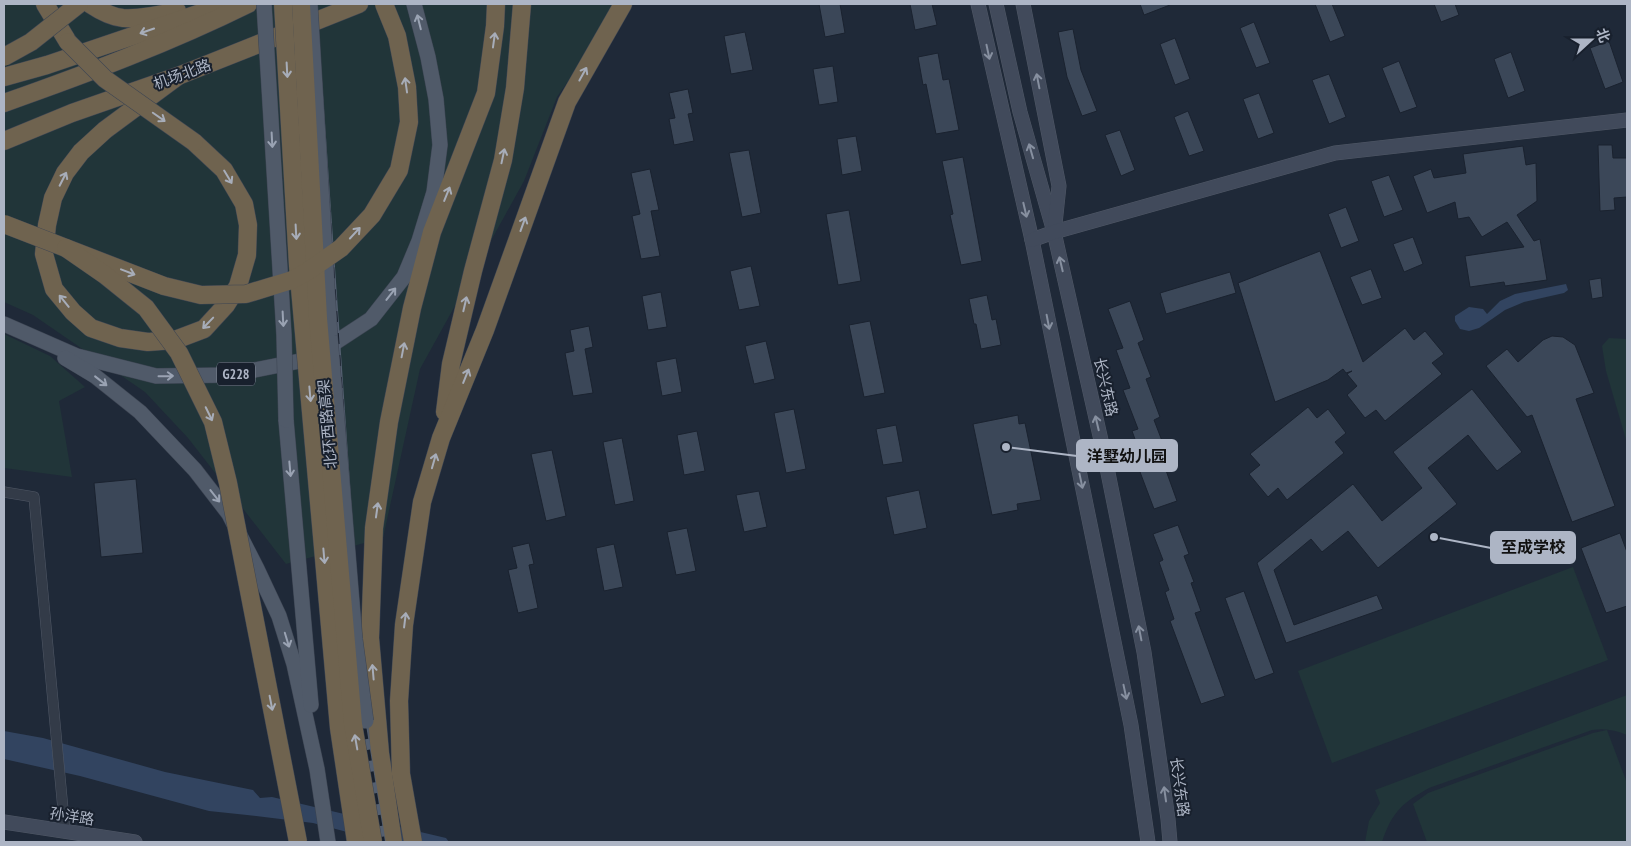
<svg xmlns="http://www.w3.org/2000/svg" width="1631" height="846" viewBox="0 0 1631 846" font-family="'PT Sans Narrow','Noto Sans SC',sans-serif">
	<style>
		.green { fill: #213539 }
		.water { fill: #324460 }
		.building { fill: #3b4758; stroke: #1a222f }
		.lines { fill: none; stroke-linecap: round; stroke-linejoin: round }
		.street-casing { stroke: #505866; stroke-width: 11 }
		.secondary-casing { stroke: #505866; stroke-width: 15 }
		.primary-casing { stroke: #3c4452; stroke-width: 16 }
		.highway-casing { stroke: #3d4553; stroke-width: 19 }
		.street { stroke: #333b48; stroke-width: 10 }
		.secondary { stroke: #414a5b; stroke-width: 14 }
		.primary { stroke: #505a69; stroke-width: 15 }
		.highway { stroke: #6f634f; stroke-width: 18 }
		.rail-casing { stroke: #545f70; stroke-width: 5.5 }
		.rail { stroke: #18202d; stroke-width: 4; stroke-dasharray: 11; stroke-linecap: butt }
		.primary-bridge-casing { stroke: #3c4452; stroke-width: 16; stroke-linecap: butt }
		.highway-bridge-casing { stroke: #3d4553; stroke-width: 19; stroke-linecap: butt }
		.primary-bridge { stroke: #505a69; stroke-width: 15 }
		.highway-bridge { stroke: #6f634f; stroke-width: 18 }
		.oneway { stroke: #9aa3b3 }
		.oneway2 { stroke: #a7adb9 }
		.oneway3 { stroke: #8790a0 }
		.labels { text-anchor: middle; dominant-baseline: central; stroke-width: 4; stroke-linejoin: round; paint-order: stroke }
		.shield { fill: #18202d; stroke: #808897; stroke-width: 1 }
		.shield-label { font-size: 14px; font-weight: bold; fill: #adb5c5 }
		.street-label { font-size: 15px; fill: #adb5c5; stroke: #18202d }
		.leader { fill: none; stroke: #adb5c5; stroke-width: 2 }
		.callout-dot { fill: #adb5c5; stroke: #18202d; stroke-width: 2 }
		.callout { fill: #adb5c5; stroke: #adb5c5; stroke-width: 2 }
		.callout-label { font-size: 16px; text-anchor: middle; font-weight: bold; fill: #111 }
	</style>
	<rect width="100%" height="100%" fill="#1f2938"/>
	<g class="green">
		<polygon points="4,4 622,4 557,97 524,181 420,369 383,538 286,564 188,438 145,392 33,315 4,302"/>
		<polygon points="4,334 50,356 85,387 59,401 72,477 4,468"/>
		<polygon points="1609,338 1627,339 1627,443 1606,371 1602,346"/>
		<polygon points="1573,567 1608,660 1332,763 1298,671"/>
		<path d="M1627,695V735C1615,730 1605,728 1592,730L1429,788C1402,803 1392,812 1382,842H1365L1369,821L1380,803L1375,790Z"/>
		<polygon points="1607,730 1627,783 1627,842 1427,842 1413,804 1428,793 1593,733"/>
	</g>
	<g class="water">
		<polygon points="1566,284 1568,290 1564,293 1524,302 1505,310 1479,328 1469,331 1460,329 1455,321 1455,316 1469,307 1483,309 1487,314 1500,301 1515,294"/>
		<polygon points="4,731 43,738 165,772 253,790 260,798 272,797 446,838 449,842 385,842 313,823 247,815 209,811 80,776 4,759"/>
	</g>
	<g class="building">
		<polygon points="819,4 840,4 845,33 825,37"/>
		<polygon points="910,4 932,4 937,25 915,30"/>
		<polygon points="1140,4 1170,4 1170,5 1144,15"/>
		<polygon points="1315,4 1332,4 1345,36 1330,42"/>
		<polygon points="1434,4 1455,4 1459,15 1441,22"/>
		<polygon points="1254,22 1270,63 1256,68 1240,28"/>
		<polygon points="1073,29 1081,70 1097,111 1082,116 1067,77 1058,32"/>
		<polygon points="745,32 753,70 731,74 724,36"/>
		<polygon points="1175,38 1190,79 1175,85 1160,44"/>
		<polygon points="1609,41 1623,82 1605,89 1590,48"/>
		<polygon points="1511,52 1525,91 1508,98 1494,59"/>
		<polygon points="938,53 943,80 949,79 959,130 936,134 926,84 923,85 918,57"/>
		<polygon points="1399,61 1417,107 1400,113 1382,68"/>
		<polygon points="833,66 838,102 819,105 813,69"/>
		<polygon points="1329,74 1346,117 1329,124 1312,80"/>
		<polygon points="688,89 693,113 688,114 694,141 674,145 669,119 675,118 669,93"/>
		<polygon points="1259,93 1274,133 1258,139 1243,99"/>
		<polygon points="1188,111 1204,151 1189,156 1174,117"/>
		<polygon points="1120,130 1135,170 1121,176 1105,135"/>
		<polygon points="856,136 862,171 842,175 837,139"/>
		<polygon points="1598,145 1612,145 1613,158 1627,158 1627,197 1614,198 1615,210 1600,211"/>
		<polygon points="1523,146 1526,165 1536,163 1537,201 1517,215 1534,241 1540,239 1547,280 1505,286 1504,282 1470,287 1465,256 1524,247 1507,222 1482,237 1469,217 1458,219 1455,202 1427,213 1413,176 1431,169 1434,178 1466,173 1463,154"/>
		<polygon points="749,150 761,213 742,217 729,153"/>
		<polygon points="963,157 982,261 961,265 950,215 953,214 942,161"/>
		<polygon points="650,169 659,210 651,211 660,256 641,259 632,216 640,214 631,173"/>
		<polygon points="1389,175 1403,210 1384,217 1371,181"/>
		<polygon points="1346,207 1359,241 1341,248 1328,214"/>
		<polygon points="849,210 861,281 838,285 826,214"/>
		<polygon points="1413,237 1423,264 1404,272 1393,244"/>
		<polygon points="1320,251 1363,362 1405,328 1414,340 1425,331 1444,354 1432,363 1442,374 1385,421 1376,410 1365,418 1347,395 1357,386 1347,374 1352,371 1346,373 1343,369 1328,380 1275,402 1238,283"/>
		<polygon points="751,266 760,306 739,310 730,271"/>
		<polygon points="1371,269 1382,298 1362,305 1350,277"/>
		<polygon points="1230,272 1236,293 1166,314 1160,293"/>
		<polygon points="1601,278 1603,297 1592,299 1589,280"/>
		<polygon points="661,292 667,327 648,330 642,296"/>
		<polygon points="987,295 992,320 996,319 1001,345 981,349 976,324 974,324 969,299"/>
		<polygon points="1130,301 1144,340 1138,343 1151,377 1146,379 1160,417 1154,420 1169,459 1163,462 1177,501 1154,509 1140,472 1146,469 1132,431 1138,429 1123,390 1130,388 1116,350 1123,348 1108,309"/>
		<polygon points="870,321 885,393 864,397 849,325"/>
		<polygon points="589,326 593,347 585,349 593,393 573,396 565,353 574,351 570,330"/>
		<polygon points="1552,336 1563,337 1575,345 1594,393 1576,399 1615,506 1572,522 1532,415 1527,417 1486,366 1507,349 1518,362 1543,340"/>
		<polygon points="766,341 775,379 754,384 745,346"/>
		<polygon points="676,358 682,392 662,396 656,362"/>
		<polygon points="1472,389 1522,452 1497,471 1468,435 1428,468 1457,504 1378,568 1348,531 1322,552 1311,539 1274,570 1294,625 1377,595 1383,609 1286,643 1257,563 1353,484 1382,521 1422,488 1393,452"/>
		<polygon points="1308,407 1317,418 1328,409 1346,433 1335,442 1344,453 1287,500 1278,488 1268,497 1249,474 1260,465 1250,454"/>
		<polygon points="794,409 806,469 786,473 774,413"/>
		<polygon points="1018,415 1019,424 1025,423 1041,500 1017,504 1018,510 992,515 973,424"/>
		<polygon points="896,425 903,462 883,465 876,429"/>
		<polygon points="697,431 705,471 684,475 677,435"/>
		<polygon points="622,438 634,501 615,505 603,442"/>
		<polygon points="552,450 566,516 546,521 531,454"/>
		<polygon points="136,479 143,553 101,557 94,483"/>
		<polygon points="919,490 927,528 894,535 886,497"/>
		<polygon points="759,491 767,527 744,532 736,495"/>
		<polygon points="1178,525 1189,554 1184,556 1194,582 1191,583 1201,611 1195,613 1225,696 1201,704 1170,621 1174,619 1165,592 1169,590 1159,562 1163,560 1153,534"/>
		<polygon points="687,528 696,571 676,575 667,532"/>
		<polygon points="1620,533 1627,552 1627,606 1606,613 1581,548"/>
		<polygon points="529,543 534,564 529,565 538,608 518,613 508,570 517,568 512,547"/>
		<polygon points="614,544 623,587 604,591 596,548"/>
		<polygon points="1244,591 1274,673 1255,680 1225,598"/>
	</g>
	<g class="lines">
		<g class="street-casing">
			<polyline id="street" points="4,492 34,497 65,831"/>
		</g>
		<g class="secondary-casing">
			<g id="secondary">
				<polyline points="978,4 1032,240 1131,725 1148,842"/>
				<polyline points="996,4 1020,112 1054,232 1105,458 1144,652 1168,819 1170,842"/>
				<polyline points="1023,4 1059,186 1055,224"/>
				<polyline points="1032,240 1054,232 1335,153 1627,120"/>
				<polyline points="4,822 135,842"/>
			</g>
		</g>
		<g class="primary-casing">
			<g id="primary">
				<polyline points="4,324 77,356 156,376 229,375 310,359 371,319 404,277 419,241 434,192 440,145 436,99 428,57 414,4"/>
				<polyline points="65,358 95,376 140,412 195,470 229,514 257,569 279,616 294,664 317,769 328,842"/>
				<polyline points="286,420 311,705"/>
				<polyline points="366,721 383,842"/>
			</g>
		</g>
		<g class="highway-casing">
			<g id="highway">
				<polyline points="45,4 68,42"/>
				<path d="M90,4C99,10 112,17 123,18C140,19 160,15 177,11"/>
				<polyline points="178,76 105,130 81,152 65,173 53,198 47,225 44,254 54,289 73,312 91,328 120,338 148,342 175,340 204,329 226,305 238,286 247,255 248,225 244,204 224,170 194,142"/>
				<polyline points="4,77 47,65 227,4"/>
				<path d="M4,103C86,74 169,43 248,4"/>
				<polyline points="4,141 72,113 178,76 359,4"/>
				<polyline points="445,412 451,364 473,271 503,160 515,88 522,4"/>
				<polyline points="393,842 380,753 370,638 374,528 389,422 412,308 432,232 486,93 495,26 496,4"/>
				<polyline points="413,842 401,774 399,701 404,625 422,502 441,438 485,330 567,102 623,4"/>
			</g>
		</g>
		<use href="#street" class="street"/>
		<use href="#secondary" class="secondary"/>
		<use href="#primary" class="primary"/>
		<use href="#highway" class="highway"/>
		<g class="rail-casing">
			<g id="rail">
				<polyline points="292,4 299,121 348,726 366,842"/>
				<polyline points="314,4 364,725 383,842"/>
			</g>
		</g>
		<use href="#rail" class="rail"/>
		<g class="primary-bridge-casing">
			<g id="primary-bridge">
				<polyline points="264,4 284,335 286,420"/>
				<polyline points="310,4 330,336 355,639 366,721"/>
			</g>
		</g>
		<g class="highway-bridge-casing">
			<g id="highway-bridge">
				<polyline points="283,4 298,266 339,728 356,842"/>
				<polyline points="301,4 318,318 353,724 373,842"/>
				<polyline points="68,42 105,79 194,142"/>
				<polyline points="4,57 31,42 79,4"/>
				<polyline points="4,224 164,286 201,295 246,294 292,280 308,271 341,248 372,215 399,170 409,122 407,87 397,36 384,4"/>
				<polyline points="66,248 105,275 146,308 179,353 213,422 228,483 298,842"/>
			</g>
		</g>
		<use href="#primary-bridge" class="primary-bridge"/>
		<use href="#highway-bridge" class="highway-bridge"/>
	</g>
	<defs><path id="oneway-shaft" d="M-6 0H5M1.5-3L5.5 0L1.5 3" fill="none" stroke-width="1.6" stroke-linecap="round" stroke-linejoin="round" transform="scale(1.25)"/></defs>
	<g class="oneway">
		<use href="#oneway-shaft" transform="translate(419 22) rotate(-104)"/>
		<use href="#oneway-shaft" transform="translate(272 140) rotate(87)"/>
		<use href="#oneway-shaft" transform="translate(391 294) rotate(-52)"/>
		<use href="#oneway-shaft" transform="translate(283 319) rotate(87)"/>
		<use href="#oneway-shaft" transform="translate(166 376) rotate(-1)"/>
		<use href="#oneway-shaft" transform="translate(101 381) rotate(38)"/>
		<use href="#oneway-shaft" transform="translate(290 469) rotate(85)"/>
		<use href="#oneway-shaft" transform="translate(215 496) rotate(52)"/>
		<use href="#oneway-shaft" transform="translate(287 640) rotate(73)"/>
	</g>
	<g class="oneway2">
		<use href="#oneway-shaft" transform="translate(147 31) rotate(161)"/>
		<use href="#oneway-shaft" transform="translate(494 40) rotate(-82)"/>
		<use href="#oneway-shaft" transform="translate(287 70) rotate(87)"/>
		<use href="#oneway-shaft" transform="translate(583 74) rotate(-61)"/>
		<use href="#oneway-shaft" transform="translate(406 85) rotate(-98)"/>
		<use href="#oneway-shaft" transform="translate(159 117) rotate(35)"/>
		<use href="#oneway-shaft" transform="translate(503 156) rotate(-78)"/>
		<use href="#oneway-shaft" transform="translate(228 177) rotate(59)"/>
		<use href="#oneway-shaft" transform="translate(63 179) rotate(-63)"/>
		<use href="#oneway-shaft" transform="translate(447 194) rotate(-68)"/>
		<use href="#oneway-shaft" transform="translate(523 224) rotate(-70)"/>
		<use href="#oneway-shaft" transform="translate(296 232) rotate(87)"/>
		<use href="#oneway-shaft" transform="translate(355 233) rotate(-47)"/>
		<use href="#oneway-shaft" transform="translate(128 272) rotate(21)"/>
		<use href="#oneway-shaft" transform="translate(64 301) rotate(-129)"/>
		<use href="#oneway-shaft" transform="translate(465 304) rotate(-77)"/>
		<use href="#oneway-shaft" transform="translate(208 323) rotate(134)"/>
		<use href="#oneway-shaft" transform="translate(403 350) rotate(-79)"/>
		<use href="#oneway-shaft" transform="translate(466 376) rotate(-68)"/>
		<use href="#oneway-shaft" transform="translate(310 394) rotate(85)"/>
		<use href="#oneway-shaft" transform="translate(209 414) rotate(64)"/>
		<use href="#oneway-shaft" transform="translate(434 461) rotate(-74)"/>
		<use href="#oneway-shaft" transform="translate(377 510) rotate(-82)"/>
		<use href="#oneway-shaft" transform="translate(324 556) rotate(85)"/>
		<use href="#oneway-shaft" transform="translate(405 620) rotate(-83)"/>
		<use href="#oneway-shaft" transform="translate(373 672) rotate(-95)"/>
		<use href="#oneway-shaft" transform="translate(271 703) rotate(79)"/>
		<use href="#oneway-shaft" transform="translate(356 742) rotate(-100)"/>
	</g>
	<g class="oneway3">
		<use href="#oneway-shaft" transform="translate(988 52) rotate(78)"/>
		<use href="#oneway-shaft" transform="translate(1038 81) rotate(-101)"/>
		<use href="#oneway-shaft" transform="translate(1031 151) rotate(-106)"/>
		<use href="#oneway-shaft" transform="translate(1025 210) rotate(77)"/>
		<use href="#oneway-shaft" transform="translate(1061 264) rotate(-103)"/>
		<use href="#oneway-shaft" transform="translate(1048 322) rotate(79)"/>
		<use href="#oneway-shaft" transform="translate(1097 423) rotate(-103)"/>
		<use href="#oneway-shaft" transform="translate(1081 481) rotate(78)"/>
		<use href="#oneway-shaft" transform="translate(1140 633) rotate(-101)"/>
		<use href="#oneway-shaft" transform="translate(1125 692) rotate(78)"/>
		<use href="#oneway-shaft" transform="translate(1165 794) rotate(-98)"/>
	</g>
	<g class="labels">
		<rect class="shield" x="217" y="362.5" width="38" height="23" rx="4"/>
		<g class="shield-label">
			<text x="236" y="374">G228</text>
		</g>
		<g class="street-label">
			<text transform="translate(182 74) rotate(-20)">机场北路</text>
			<text transform="translate(1106 387) rotate(77)">长兴东路</text>
			<text transform="translate(327 424) rotate(-95)">北环西路高架</text>
			<text transform="translate(1180 787) rotate(82)">长兴东路</text>
			<text transform="translate(72 816) rotate(9)">孙洋路</text>
		</g>
	</g>
	<path class="leader" d="M1006 447L1077 456M1434 537L1491 548"/>
	<g class="callout-dot">
		<circle cx="1006" cy="447" r="5"/>
		<circle cx="1434" cy="537" r="5"/>
	</g>
	<g class="callout">
		<rect x="1077" y="440" width="100" height="31" rx="5"/>
		<rect x="1491" y="532" width="84" height="31" rx="5"/>
	</g>
	<g class="callout-label">
		<text x="1127" y="462">洋墅幼儿园</text>
		<text x="1533" y="553">至成学校</text>
	</g>
	<rect width="1631" height="846" fill="none" stroke="#adb5c5" stroke-width="10"/>
	<g transform="translate(1591 40) rotate(69)" stroke="#18202d" stroke-width="4" paint-order="stroke">
	<path d="M0-4L9 19L0 12L-9 19Z" fill="#adb5c5"/>
	<text y="-8" font-size="14" font-weight="bold" text-anchor="middle" fill="#adb5c5">北</text>
	</g>
</svg>
